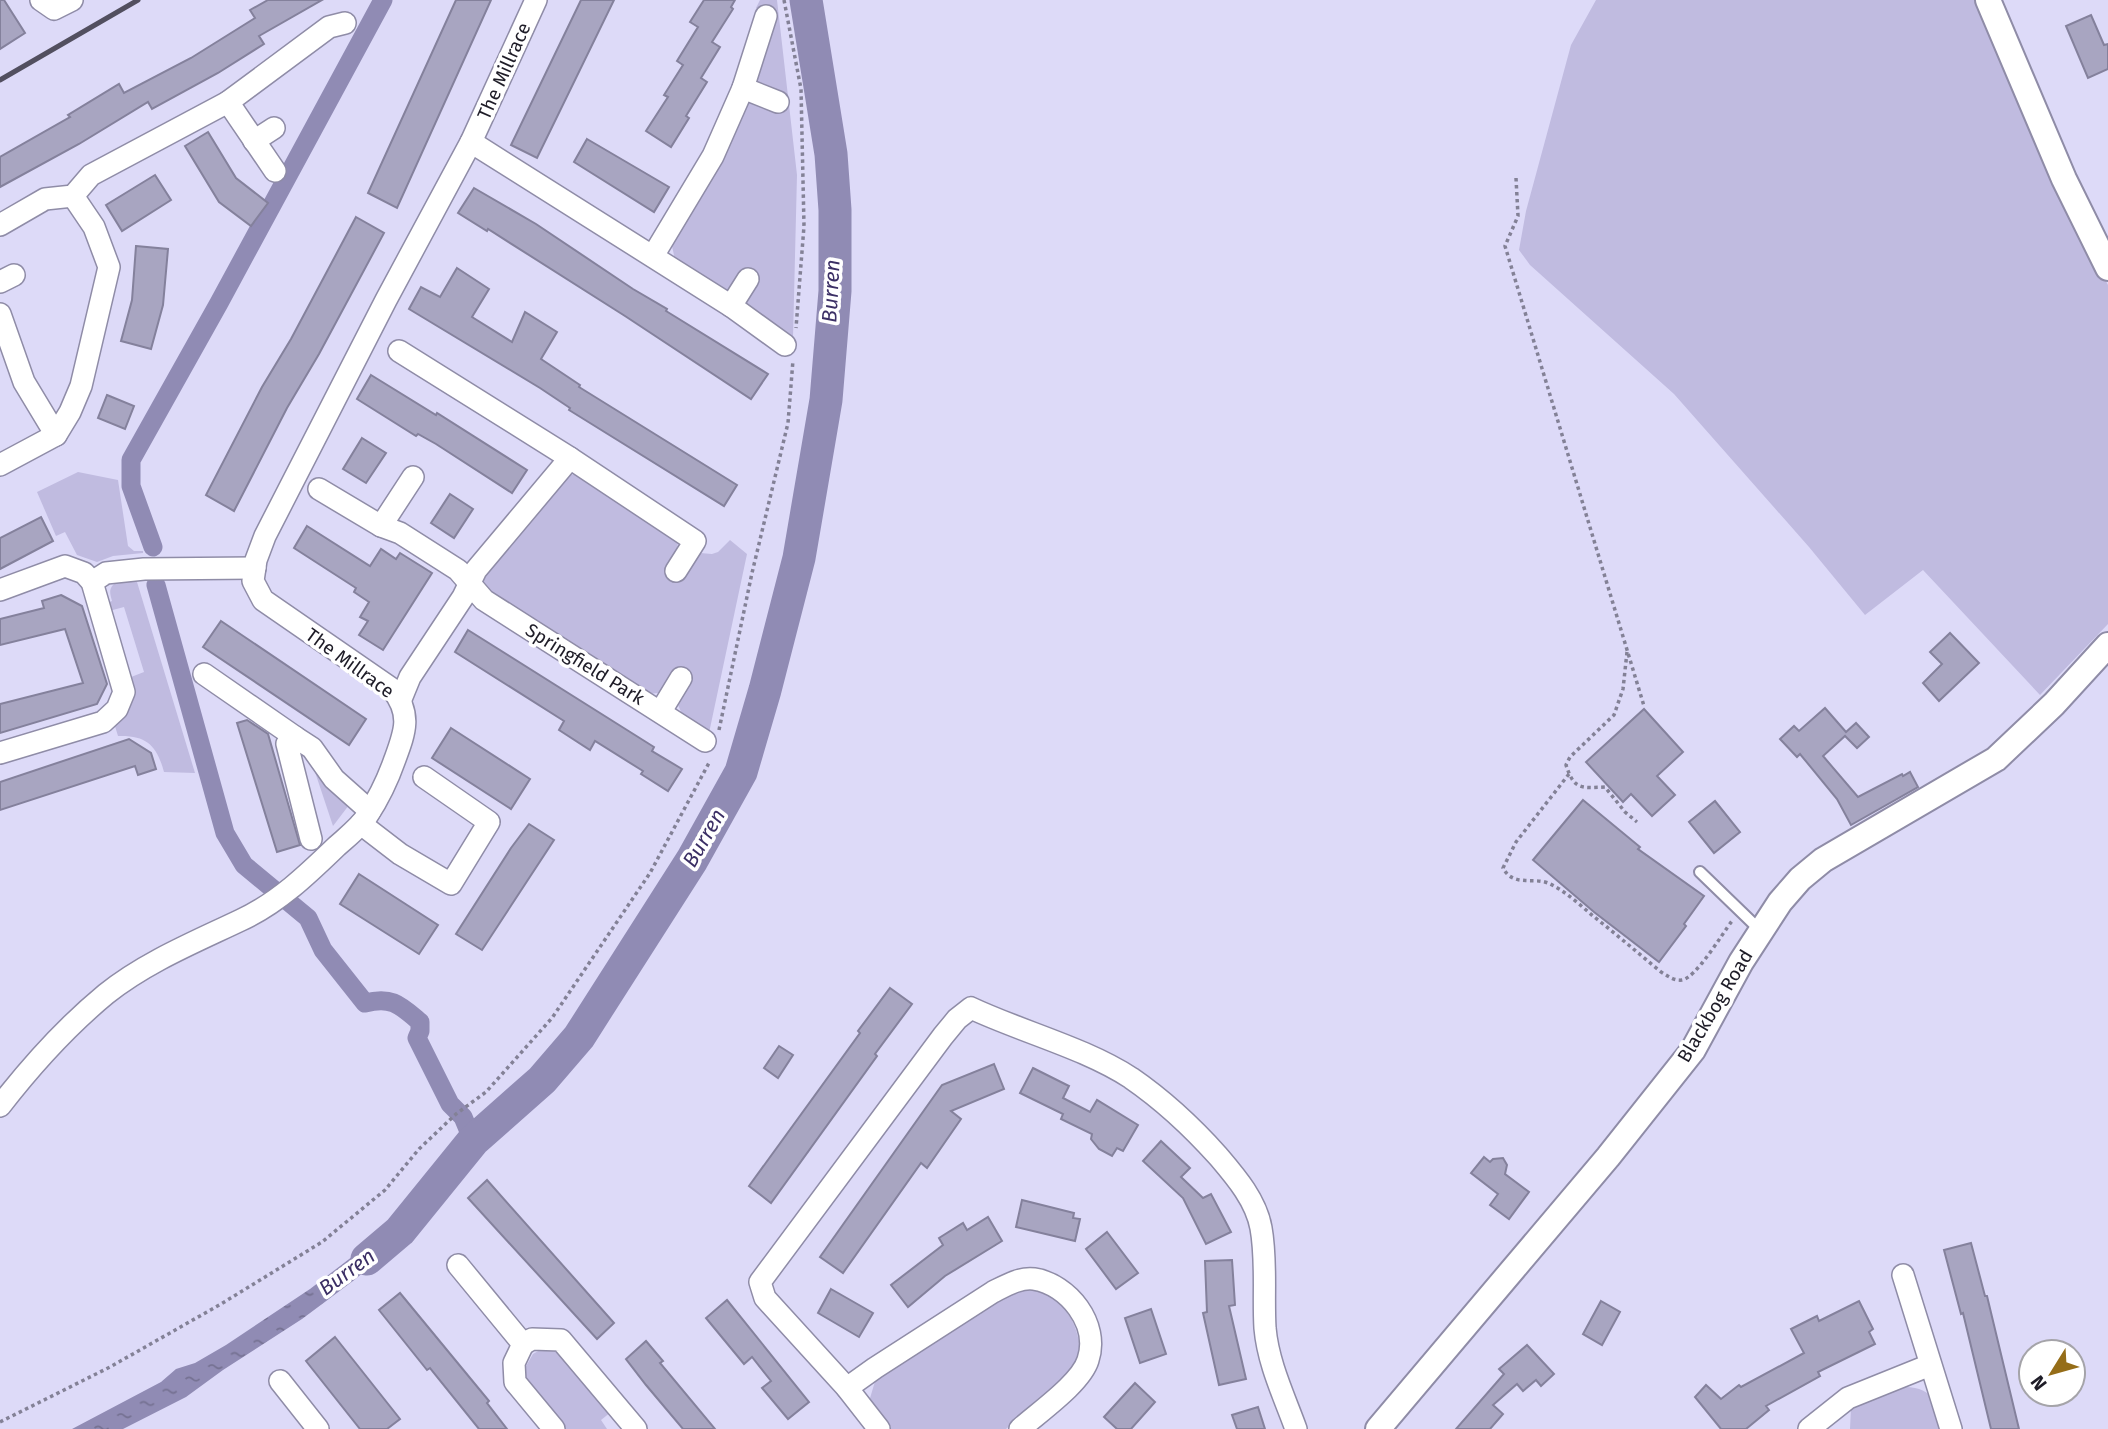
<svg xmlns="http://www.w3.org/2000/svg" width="2108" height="1429" viewBox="0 0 2108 1429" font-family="'Fira Sans',sans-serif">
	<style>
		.green { fill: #c0bbe0 }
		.water { fill: url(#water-ripples) }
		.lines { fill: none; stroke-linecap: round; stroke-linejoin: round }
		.canal { stroke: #908bb4; stroke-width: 19 }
		.river { stroke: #908bb4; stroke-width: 33 }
		.building { fill: #a8a5c1; stroke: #84819c; stroke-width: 2 }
		.service-casing { stroke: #8f8ca7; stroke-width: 14 }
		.minor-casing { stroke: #8f8ca7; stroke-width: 24 }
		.tertiary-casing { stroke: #8f8ca7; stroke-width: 28 }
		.path { stroke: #838196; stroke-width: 3.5; stroke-dasharray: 3.5 3.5; stroke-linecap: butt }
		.service { stroke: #fff; stroke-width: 10 }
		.minor { stroke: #fff; stroke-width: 21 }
		.tertiary { stroke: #fff; stroke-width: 24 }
		.rail { stroke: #524f5f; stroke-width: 5 }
		.labels { text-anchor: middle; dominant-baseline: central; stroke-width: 7; stroke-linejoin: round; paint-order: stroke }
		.street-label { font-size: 19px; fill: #1e1c27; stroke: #fff }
		.water-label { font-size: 21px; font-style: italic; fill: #3b2f65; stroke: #fff }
	</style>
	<defs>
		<pattern id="water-ripples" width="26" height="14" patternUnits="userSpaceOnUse" patternTransform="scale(1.75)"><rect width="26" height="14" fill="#908bb4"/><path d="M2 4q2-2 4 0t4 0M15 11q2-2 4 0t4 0" fill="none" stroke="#757192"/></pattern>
	</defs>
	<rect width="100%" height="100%" fill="#dddaf8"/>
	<g class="green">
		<polygon points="760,0 777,0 797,175 793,338 675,260 672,246 733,136 774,19 756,8"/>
		<polygon points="1596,0 1974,0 2029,129 2108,285 2108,624 2040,695 1923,570 1865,615 1809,547 1674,394 1530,265 1519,250 1526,211 1571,45"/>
		<polygon points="78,472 118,480 128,546 134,551 143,551 143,553 113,556 97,562 77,555 65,532 56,536 37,492"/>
		<polygon points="578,474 678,542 677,551 712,554 718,552 730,540 747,554 709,733 682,714 678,705 681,696 665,687 658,693 649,694 487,591 483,580 488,570 567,475"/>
		<path d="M118,581L137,582L195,773L164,772C157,746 147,735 118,736L114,723L131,677L144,672L124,607L109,611L107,603L112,601C109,591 109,587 118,581Z"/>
		<polygon points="313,766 349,805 333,826"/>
		<path d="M1034,1288C1066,1298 1079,1325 1081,1358L1064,1379L1006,1429H887L868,1405L876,1378L1009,1291Z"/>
		<polygon points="557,1349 611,1412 601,1420 607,1429 562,1429 526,1384 524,1376 525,1368 533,1354 540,1350"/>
		<path d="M1905,1387C1935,1388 1937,1404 1944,1429H1850L1851,1408Z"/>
	</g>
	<polygon class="water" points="392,1222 406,1237 353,1281 302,1319 223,1370 186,1397 123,1429 72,1429 161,1382 176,1369 195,1363 226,1345 310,1289 374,1240"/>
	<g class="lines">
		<g class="canal">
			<polyline points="153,547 131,486 131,460 219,303 383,0"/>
			<path d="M156,585L225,833L244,865L308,918L323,950L365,1003C392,996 400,1005 420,1022V1031L417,1038L450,1104L463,1117L473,1141"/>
		</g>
		<polyline class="river" points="367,1259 400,1231 473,1141 542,1080 579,1037 692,860 741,772 765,690 799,558 826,400 835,291 835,210 831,154 806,0"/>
	</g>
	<g class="building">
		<polygon points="0,0 4,0 25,33 0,49"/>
		<polygon points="268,0 322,0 259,36 264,44 218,73 152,109 148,102 79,144 0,187 0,157 70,117 68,115 119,84 124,93 191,58 255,18 250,10"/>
		<polygon points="456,0 491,0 397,208 368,193"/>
		<polygon points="581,0 614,0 537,158 511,145"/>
		<polygon points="704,0 735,0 731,7 733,9 712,42 720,47 701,78 707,82 686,116 689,118 671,147 646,131 668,97 664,95 683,65 677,61 698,27 690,22"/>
		<polygon points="2091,15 2104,45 2108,44 2108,69 2088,78 2066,26"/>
		<polygon points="208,132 236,178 268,203 251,226 219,202 185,146"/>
		<polygon points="587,139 669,187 654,212 574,162"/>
		<polygon points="155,175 171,200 122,231 106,205"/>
		<polygon points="474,188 536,224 633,289 667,309 666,311 768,374 751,399 625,316 488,229 487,231 458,213"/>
		<polygon points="356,217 384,233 319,354 287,408 234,511 206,495 262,387 291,339"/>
		<polygon points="136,246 168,249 163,305 151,349 121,341 132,300"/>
		<polygon points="457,268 489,289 472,317 512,342 525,312 557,332 541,359 580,385 579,387 737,485 724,506 569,410 570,408 540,388 409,309 421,287 440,297"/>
		<polygon points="371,375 436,415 437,413 527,470 512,493 436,444 418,434 416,436 357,399"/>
		<polygon points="107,395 134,406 125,429 98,418"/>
		<polygon points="362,438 386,453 366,483 343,469"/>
		<polygon points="450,494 473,509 454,538 431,523"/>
		<polygon points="41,517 53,541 0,569 0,538"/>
		<polygon points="307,526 370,566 381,549 396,559 400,553 432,573 383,650 359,635 368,621 360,617 369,602 354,592 356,588 294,548"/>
		<polygon points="61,595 82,606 107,684 97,704 0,733 0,704 83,683 65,629 0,645 0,619 44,608 42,601"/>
		<polygon points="221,621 366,719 349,745 203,647"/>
		<polygon points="468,630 654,747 652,751 682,769 668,791 641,774 643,771 595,741 590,750 559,730 564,721 455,652"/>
		<polygon points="1950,633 1979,663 1939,701 1923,683 1942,664 1930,652"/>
		<polygon points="1825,708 1846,732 1856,723 1869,737 1857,748 1845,736 1823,756 1858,797 1902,774 1903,776 1910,772 1918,787 1851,825 1837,799 1800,754 1797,757 1780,739 1794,726 1799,731"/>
		<polygon points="1644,709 1683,752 1657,776 1675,795 1652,816 1631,794 1623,802 1586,762"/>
		<polygon points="247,720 268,734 300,845 277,852 237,723"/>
		<polygon points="451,728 530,779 511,809 432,758"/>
		<polygon points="129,739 151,753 156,769 138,775 135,766 0,810 0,782"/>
		<polygon points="1583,800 1640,847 1638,849 1704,896 1684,924 1686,926 1659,962 1594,912 1533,860"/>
		<polygon points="1715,801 1740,832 1714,853 1689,822"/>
		<polygon points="529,824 554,840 482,950 456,934 511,848"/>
		<polygon points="359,874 438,925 419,954 340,904"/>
		<polygon points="890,988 912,1004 875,1054 877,1056 771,1203 749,1186 860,1033 858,1031"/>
		<polygon points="779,1046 793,1055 778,1078 764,1068"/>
		<polygon points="994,1064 1004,1089 951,1111 961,1119 927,1168 921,1163 843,1273 820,1257 942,1085"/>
		<polygon points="1033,1068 1069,1086 1063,1098 1090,1112 1097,1100 1138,1125 1123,1151 1117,1148 1112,1156 1099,1149 1091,1139 1092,1134 1061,1119 1063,1114 1020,1093"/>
		<polygon points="1161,1141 1190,1168 1181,1177 1203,1198 1211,1194 1231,1232 1206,1244 1183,1198 1143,1161"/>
		<polygon points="1484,1157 1490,1162 1493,1159 1503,1158 1507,1165 1505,1174 1529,1192 1509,1219 1490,1205 1498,1194 1471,1173"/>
		<polygon points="487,1180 614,1323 597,1339 468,1198"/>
		<polygon points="1022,1200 1074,1213 1073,1218 1080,1219 1075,1241 1016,1227"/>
		<polygon points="988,1217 1002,1241 945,1276 908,1307 891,1285 943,1245 939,1238 963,1223 967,1230"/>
		<polygon points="1107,1232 1138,1273 1116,1289 1086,1249"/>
		<polygon points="1971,1243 1985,1296 1987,1296 2019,1429 1991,1429 1963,1313 1961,1314 1944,1250"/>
		<polygon points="1232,1260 1235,1305 1229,1306 1246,1379 1219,1385 1203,1313 1207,1312 1205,1261"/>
		<polygon points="831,1289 873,1313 859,1337 818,1313"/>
		<polygon points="400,1293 489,1401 487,1403 507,1429 479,1429 430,1368 427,1370 379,1310"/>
		<polygon points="727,1300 809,1402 788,1419 762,1388 771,1381 752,1357 744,1364 706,1318"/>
		<polygon points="1601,1301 1620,1312 1602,1345 1583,1334"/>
		<polygon points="1859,1301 1873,1329 1869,1332 1875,1344 1818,1372 1820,1376 1766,1406 1769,1410 1746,1429 1721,1429 1695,1397 1706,1385 1721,1399 1739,1385 1741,1387 1804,1353 1791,1329 1817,1316 1819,1321"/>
		<polygon points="1151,1309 1166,1354 1140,1363 1125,1318"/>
		<polygon points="335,1337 400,1419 387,1429 360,1429 306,1361"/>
		<polygon points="646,1341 663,1361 660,1363 715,1429 683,1429 646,1385 626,1359"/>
		<polygon points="1527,1345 1554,1374 1541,1386 1536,1380 1523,1391 1517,1384 1493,1405 1503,1414 1490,1429 1456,1429 1504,1374 1499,1369"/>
		<polygon points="1135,1383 1155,1402 1131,1429 1117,1429 1104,1417"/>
		<polygon points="1258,1407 1265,1429 1237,1429 1232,1415"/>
	</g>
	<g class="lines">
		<g class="service-casing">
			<polyline id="service" points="1700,872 1761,931"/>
		</g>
		<g class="minor-casing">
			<g id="minor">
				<polyline points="41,0 54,9 72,0"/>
				<polyline points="743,88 778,102"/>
				<polyline points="254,141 274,128"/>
				<polyline points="471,142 731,306 785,345"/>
				<polyline points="275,171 228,102 329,27 345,23"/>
				<polyline points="0,225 45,199 73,196 91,175 228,102"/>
				<polyline points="653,256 713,156 743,88 766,16"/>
				<polyline points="0,282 14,275"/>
				<polyline points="731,306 748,279"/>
				<polyline points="0,314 24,382 56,435"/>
				<polyline points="399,351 570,458 695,541 676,571"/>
				<polyline points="0,465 56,435 70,412 81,386 109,267 94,227 73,196"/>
				<polyline points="319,489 381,526 400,533 458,570 484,600 705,741"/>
				<polyline points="381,526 413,477"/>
				<polyline points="92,582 106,573 144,569 255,568"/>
				<polyline points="0,590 65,566 84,573 92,582 124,692 117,709 103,722 0,753"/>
				<polyline points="204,674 295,737"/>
				<polyline points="401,699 410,677 463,597 476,570 570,458"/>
				<polyline points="661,711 681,678"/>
				<polyline points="361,824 400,854 451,884 489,822 424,777"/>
				<polyline points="311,839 287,744 295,737 312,748 334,779 370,811"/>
				<path d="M0,1106C31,1066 66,1027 106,994C146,962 195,942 241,920C278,903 308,874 337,846C347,837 360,827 367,816C379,798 388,779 395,759C405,732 412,714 392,689L263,600L253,581L256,560L265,536L386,300L471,142L536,0"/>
				<polyline points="458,1265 523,1344 514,1363 515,1382 554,1429"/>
				<polyline points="1903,1275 1951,1429"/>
				<polyline points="523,1344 532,1339 561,1340 636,1429"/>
				<polyline points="280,1381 318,1429"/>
				<path d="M847,1388L875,1368L993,1292C1005,1286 1020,1277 1034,1279C1068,1284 1100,1324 1088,1360C1081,1383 1039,1412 1020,1429"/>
				<path d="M879,1429L847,1388L765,1298L760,1282L943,1036L957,1019L971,1008C1022,1032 1085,1048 1131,1078C1163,1100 1192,1127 1218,1156C1235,1176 1256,1200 1261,1228C1267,1261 1263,1295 1265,1328C1268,1363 1284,1396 1296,1429"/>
				<polyline points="1809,1429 1848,1398 1930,1365"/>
			</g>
		</g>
		<g class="tertiary-casing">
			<g id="tertiary">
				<polyline points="1988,0 2064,179 2108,268"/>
				<polyline points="1378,1429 1608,1157 1693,1050 1741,962 1780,902 1800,879 1823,860 1996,759 2054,704 2108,645"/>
			</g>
		</g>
		<g class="path">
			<polyline points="784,0 801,89 804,226 796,328"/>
			<polyline points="1516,178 1518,216 1505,246 1644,706"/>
			<path d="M1627,652L1623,689L1614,715L1570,757L1566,765C1574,790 1581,788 1605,787L1625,812L1637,822"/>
			<polyline points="719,730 752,573 788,423 793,360"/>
			<path d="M1569,774L1516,842L1503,868C1513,887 1532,877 1548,883C1564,890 1579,904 1593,916C1616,934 1638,953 1661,972C1668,976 1674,981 1682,980C1696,978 1722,934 1732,921"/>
			<polyline points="0,1422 110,1367 221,1304 322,1242 385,1190 419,1149 456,1114 486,1092 552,1018 650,873 710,761"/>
		</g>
		<use href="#service" class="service"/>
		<use href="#minor" class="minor"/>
		<use href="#tertiary" class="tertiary"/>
		<polyline class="rail" points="0,80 138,0"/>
	</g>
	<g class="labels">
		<g class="street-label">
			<text transform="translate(504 71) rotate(-66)">The Millrace</text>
			<text transform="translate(350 663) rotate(36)">The Millrace</text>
			<text transform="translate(585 664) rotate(32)">Springfield Park</text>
			<text transform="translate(1715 1006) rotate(-59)">Blackbog Road</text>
		</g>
		<g class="water-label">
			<text transform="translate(831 291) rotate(-87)">Burren</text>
			<text transform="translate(704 838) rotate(-60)">Burren</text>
			<text transform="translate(347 1272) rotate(-36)">Burren</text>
		</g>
	</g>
	<g transform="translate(2052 1373) rotate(233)"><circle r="33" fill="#ffffff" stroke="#a5a4a9" stroke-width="2"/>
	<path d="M0-5L12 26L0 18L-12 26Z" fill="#956d18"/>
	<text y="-10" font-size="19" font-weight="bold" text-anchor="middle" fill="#1e1c27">N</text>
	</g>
</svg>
